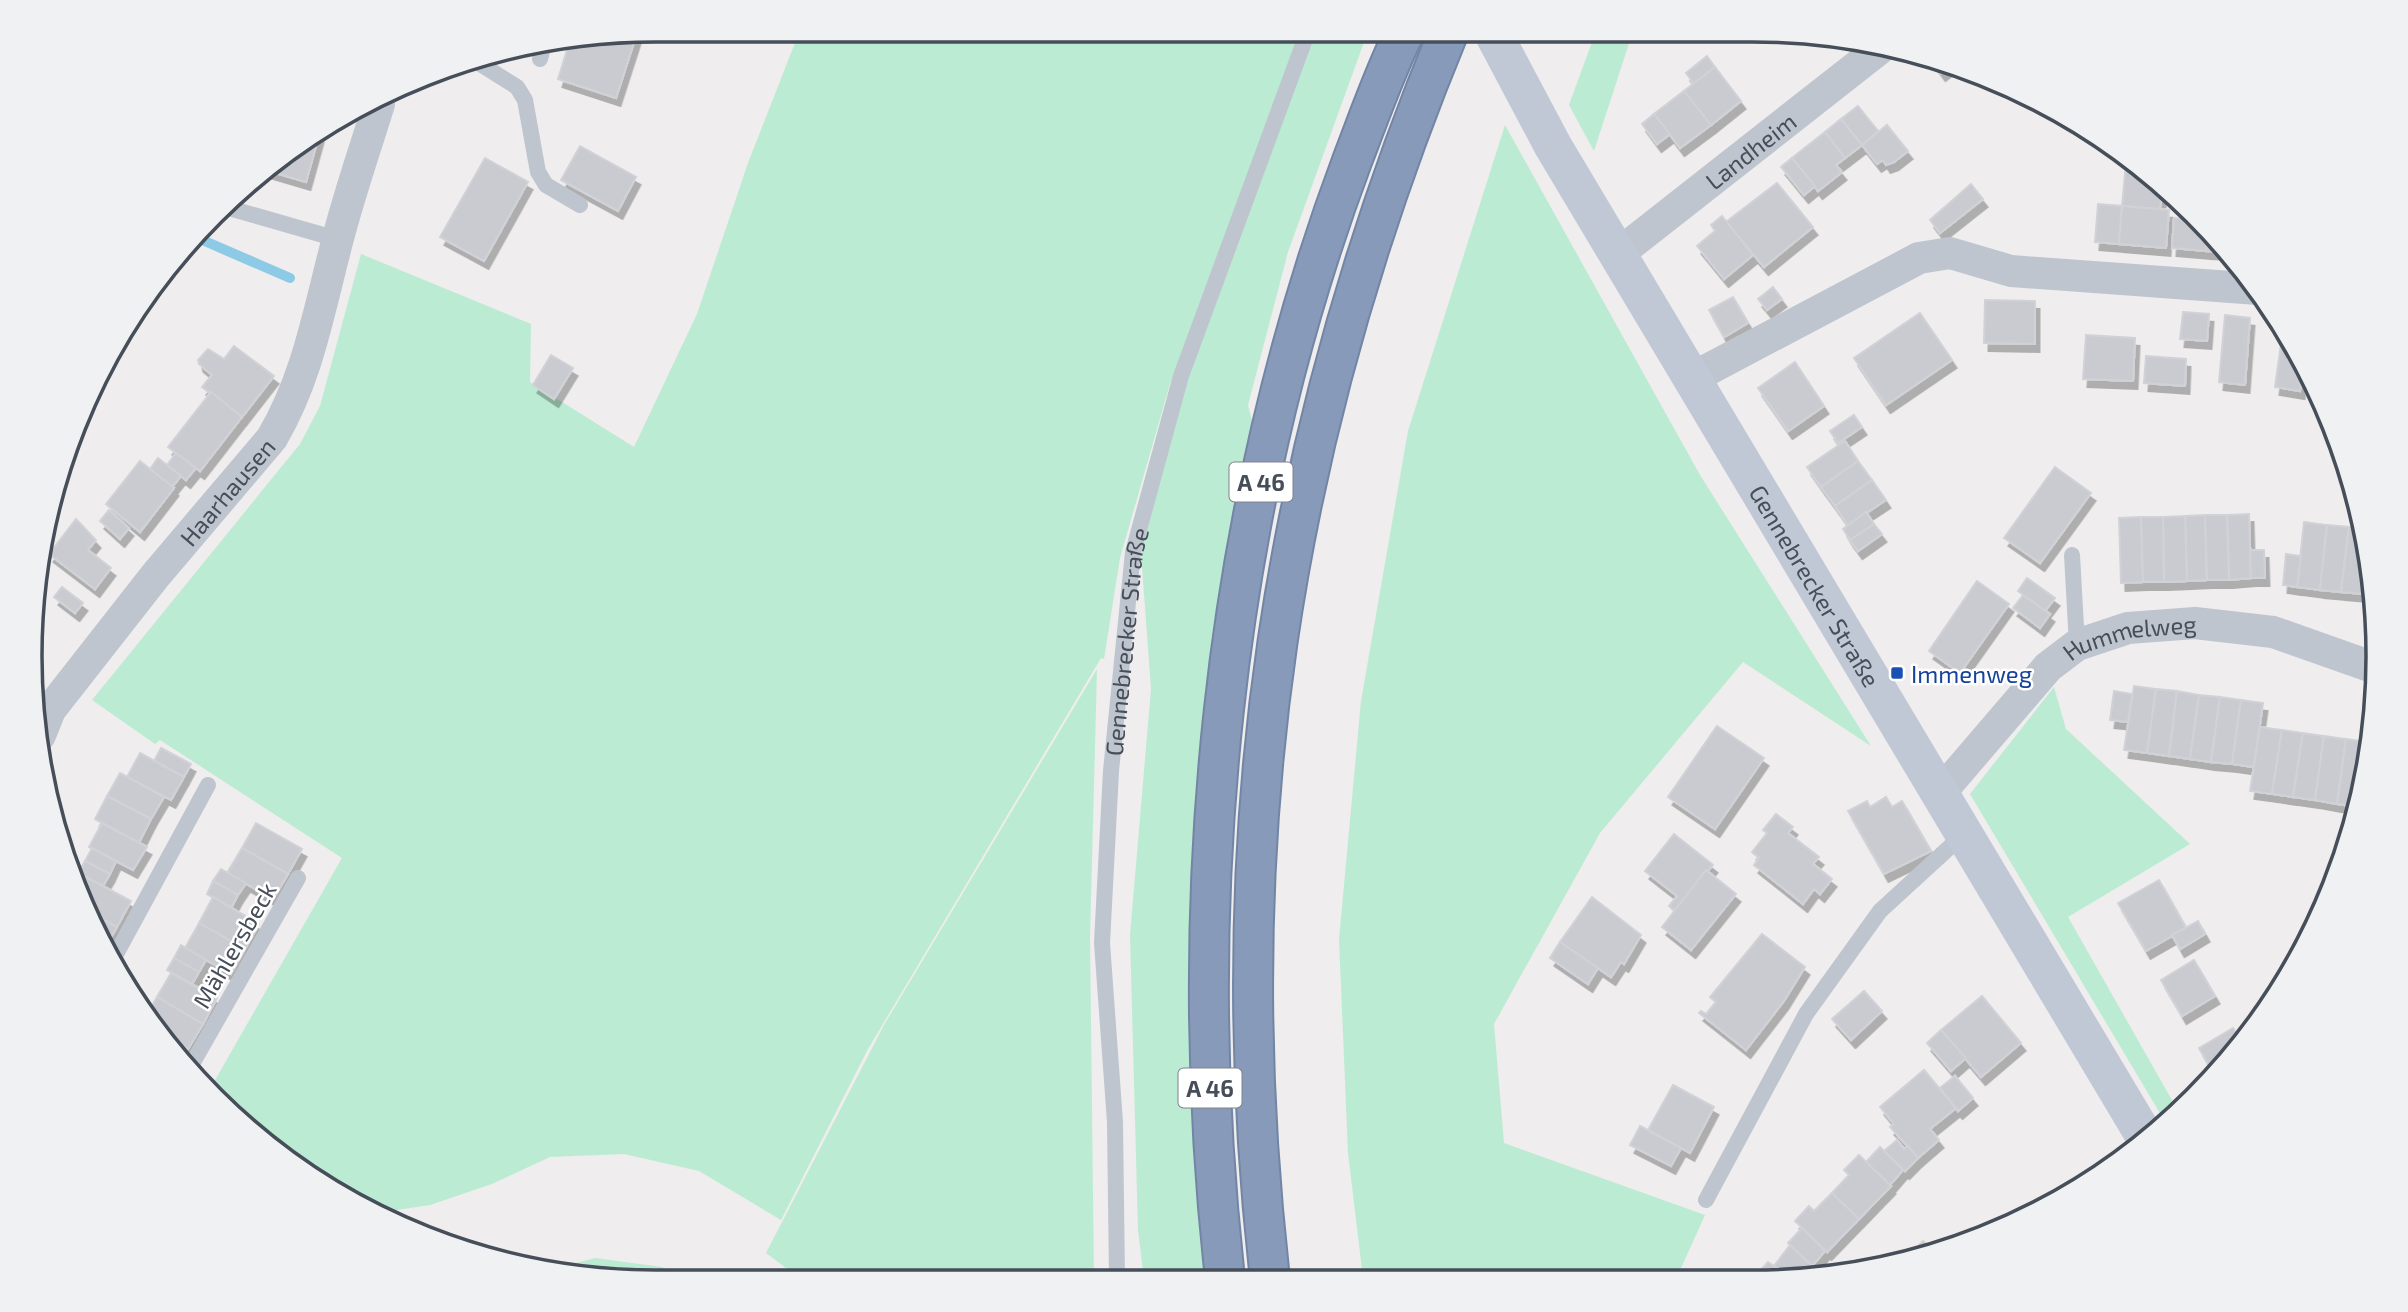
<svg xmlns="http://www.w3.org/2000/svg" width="2408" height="1312" viewBox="0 0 2408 1312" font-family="'Exo 2',sans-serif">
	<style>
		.green { fill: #bcebd3 }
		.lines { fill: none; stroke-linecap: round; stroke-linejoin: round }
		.stream { stroke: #8ccae6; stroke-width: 10 }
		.building { fill: #cacbd1; stroke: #d1d2d8; stroke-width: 2; filter: url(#shadow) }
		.highway-casing { stroke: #7285a5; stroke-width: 42 }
		.lane { stroke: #bec5ce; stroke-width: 16 }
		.street { stroke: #bec5ce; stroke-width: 32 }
		.secondary { stroke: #c0c8d5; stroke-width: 38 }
		.highway { stroke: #879ab9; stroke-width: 38 }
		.transit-dot { fill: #1a4fb4; stroke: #fff; stroke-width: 2.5 }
		.labels { text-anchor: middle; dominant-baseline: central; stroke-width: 5; stroke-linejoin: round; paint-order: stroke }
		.shield { fill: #fff; stroke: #7e838b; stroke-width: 2 }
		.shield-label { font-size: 23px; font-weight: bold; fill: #464e59 }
		.street-label { font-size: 24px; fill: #464e59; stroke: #fff }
		.transit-label { font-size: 24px; fill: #164399; stroke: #fff; text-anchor: start }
		.rim { fill: none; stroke: #464e59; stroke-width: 3.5 }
	</style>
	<defs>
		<filter id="shadow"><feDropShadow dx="4.5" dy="8" stdDeviation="0" flood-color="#0004"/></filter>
	</defs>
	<rect width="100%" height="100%" fill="#efeded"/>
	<g class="green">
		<polygon points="800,30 1301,31 1170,384 1120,558 1104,659 1101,658 868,1049 781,1220 699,1171 624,1154 550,1157 492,1184 430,1205 377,1213 343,1199 210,1089 342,858 160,740 155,744 92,700 300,444 320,406 361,254 531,324 530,382 634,447 697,314 748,163"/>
		<polygon points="1315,31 1368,31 1288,252 1248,405 1256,437 1215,662 1214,1279 1144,1279 1138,1230 1130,935 1151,689 1141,553 1187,379"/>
		<polygon points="1596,31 1633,31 1594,151 1569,105"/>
		<polygon points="1505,125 1700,475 1871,746 1743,662 1600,833 1494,1024 1504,1143 1705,1215 1677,1277 1363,1278 1348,1153 1339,939 1361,701 1408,431"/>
		<polygon points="1097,669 1090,937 1094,1279 802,1280 766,1253 884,1025"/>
		<polygon points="2054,687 2066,729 2190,844 2068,917 2177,1109 2164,1120 1970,794"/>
		<polygon points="595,1258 662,1267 689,1281 615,1281 550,1270"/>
	</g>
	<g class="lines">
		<polyline class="stream" points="200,239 290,278"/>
	</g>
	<g class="building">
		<polygon points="637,33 616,98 558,79 569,44"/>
		<polygon points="1707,56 1715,67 1694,84 1686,73"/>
		<polygon points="1929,57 1950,66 1941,73"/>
		<polygon points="1715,67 1741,101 1711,125 1684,91"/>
		<polygon points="1684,91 1711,125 1680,148 1654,114"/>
		<polygon points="1858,106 1878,131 1862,145 1841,119"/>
		<polygon points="1654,114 1670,134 1657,144 1642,124"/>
		<polygon points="1841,119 1862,145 1845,158 1825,132"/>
		<polygon points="1887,125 1908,151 1894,162 1886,165 1883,160 1877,164 1862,145"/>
		<polygon points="1825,132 1845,158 1836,165 1842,172 1818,191 1792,158"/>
		<polygon points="319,135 306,182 265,170 274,159"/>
		<polygon points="580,146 636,177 618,211 561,180"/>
		<polygon points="485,158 528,182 484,261 440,237"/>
		<polygon points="1792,158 1815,186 1804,195 1781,167"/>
		<polygon points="2126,163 2136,164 2163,184 2160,209 2122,206"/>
		<polygon points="1777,183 1813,227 1764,267 1726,222"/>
		<polygon points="1971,184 1983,199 1940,233 1930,220"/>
		<polygon points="2098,204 2122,206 2119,244 2095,242"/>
		<polygon points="2122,206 2169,210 2166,248 2119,244"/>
		<polygon points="1722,216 1753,255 1724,279 1697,246 1715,231 1711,225"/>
		<polygon points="2174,218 2197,220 2208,231 2206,251 2172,248"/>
		<polygon points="2208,231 2228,252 2206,251"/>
		<polygon points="1773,287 1782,299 1767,310 1758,299"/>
		<polygon points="1733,297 1748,323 1724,337 1709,310"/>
		<polygon points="1985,300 2035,301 2035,344 1984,343"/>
		<polygon points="2183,312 2209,314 2207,341 2180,339"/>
		<polygon points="1920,313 1952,360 1886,405 1854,358"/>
		<polygon points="2225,315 2250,318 2245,385 2219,382"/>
		<polygon points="2283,330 2304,364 2300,391 2275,387"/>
		<polygon points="2086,335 2135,338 2133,381 2083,379"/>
		<polygon points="234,346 274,376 242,417 202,387 212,375 199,364 198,360 208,349 224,359"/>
		<polygon points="551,355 573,368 554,399 533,385"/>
		<polygon points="2146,356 2186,359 2185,386 2144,383"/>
		<polygon points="1795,362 1824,406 1788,431 1758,388"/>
		<polygon points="211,392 242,417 200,471 168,447"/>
		<polygon points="1854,415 1862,427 1838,443 1830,431"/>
		<polygon points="1845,441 1858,461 1821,487 1807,467"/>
		<polygon points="176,453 196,468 186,480 167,465"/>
		<polygon points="158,458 181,476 172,487 150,469"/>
		<polygon points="140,461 174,488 140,532 106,504"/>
		<polygon points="1858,461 1872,480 1835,506 1821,487"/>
		<polygon points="2055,467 2091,493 2040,563 2004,538"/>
		<polygon points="1872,480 1886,500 1848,525 1835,506"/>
		<polygon points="109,510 129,528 120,539 100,521"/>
		<polygon points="1866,512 1874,524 1850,540 1843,529"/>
		<polygon points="2249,514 2251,578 2229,580 2227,515"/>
		<polygon points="2205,515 2207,580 2187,581 2185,516"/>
		<polygon points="2205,515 2227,515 2229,580 2207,580"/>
		<polygon points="2185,516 2187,581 2164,582 2163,517"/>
		<polygon points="2141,517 2143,582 2121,583 2119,518"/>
		<polygon points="2141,517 2163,517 2164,582 2143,582"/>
		<polygon points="76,519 96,540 88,550 111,568 95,589 49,554"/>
		<polygon points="2304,522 2327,525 2320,590 2297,587"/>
		<polygon points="1874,524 1882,534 1858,551 1850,540"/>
		<polygon points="2327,525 2349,527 2341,592 2320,590"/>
		<polygon points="2349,527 2363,528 2367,554 2363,594 2341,592"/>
		<polygon points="2250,550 2264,550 2265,578 2251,578"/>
		<polygon points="2286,554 2301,556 2297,587 2283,585"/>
		<polygon points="2367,554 2374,595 2363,594"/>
		<polygon points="2027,578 2055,598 2045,611 2018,591"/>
		<polygon points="1977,581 2009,604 1960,673 1929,651"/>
		<polygon points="62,587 83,603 75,613 54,597"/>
		<polygon points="2023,595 2050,614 2040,628 2013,608"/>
		<polygon points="2134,686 2156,689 2147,753 2124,750"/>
		<polygon points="2156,689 2177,691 2169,756 2147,753"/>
		<polygon points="2114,691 2132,694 2128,722 2110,720"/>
		<polygon points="2177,691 2199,695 2190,759 2169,756"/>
		<polygon points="2199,695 2220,697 2211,762 2190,759"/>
		<polygon points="2220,697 2241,700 2232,764 2211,762"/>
		<polygon points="2241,700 2263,703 2254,767 2232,764"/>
		<polygon points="1717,726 1764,758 1715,829 1668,797"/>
		<polygon points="2260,727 2282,730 2272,794 2250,791"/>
		<polygon points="2282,730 2303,733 2293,797 2272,794"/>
		<polygon points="2303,733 2324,736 2315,800 2293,797"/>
		<polygon points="2324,736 2346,739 2337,804 2315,800"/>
		<polygon points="2346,739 2367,742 2357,807 2337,804"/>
		<polygon points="2367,742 2372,742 2360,793"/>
		<polygon points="161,748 191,764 184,777 154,761"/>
		<polygon points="140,753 184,777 171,800 127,777"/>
		<polygon points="120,773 164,797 151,819 107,796"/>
		<polygon points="107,796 151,819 139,843 95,819"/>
		<polygon points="1886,797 1892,807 1902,801 1931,851 1884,874 1848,811 1867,801 1870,807"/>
		<polygon points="1776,814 1793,827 1788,833 1819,857 1813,864 1832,879 1820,894 1814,889 1803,904 1754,865 1759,858 1752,852 1767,833 1763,830"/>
		<polygon points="102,823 147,847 133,870 89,847"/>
		<polygon points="256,823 302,849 288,874 242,848"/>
		<polygon points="1674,834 1713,865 1674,911 1669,906 1677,896 1645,871"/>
		<polygon points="92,848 116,861 110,874 85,861"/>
		<polygon points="242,848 288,874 273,899 227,873"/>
		<polygon points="85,861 110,874 103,886 78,873"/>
		<polygon points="221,869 246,883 238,895 213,881"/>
		<polygon points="1706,870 1736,894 1691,950 1662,927"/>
		<polygon points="84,876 131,901 117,927 87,911 76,890"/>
		<polygon points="2159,880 2186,928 2146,951 2118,903"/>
		<polygon points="213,881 238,895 231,908 207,894"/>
		<polygon points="213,897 259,924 245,949 199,923"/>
		<polygon points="1592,897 1641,935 1624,964 1621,962 1611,977 1560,942"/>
		<polygon points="87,911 117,927 107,944"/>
		<polygon points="2198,921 2205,934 2180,949 2172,935"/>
		<polygon points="199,923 245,949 231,974 185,948"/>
		<polygon points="1762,934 1805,967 1784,1001 1746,1050 1699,1013 1701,1011 1706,1014 1716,1002 1710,997"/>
		<polygon points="1560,942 1598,968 1588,984 1550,958"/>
		<polygon points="181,945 206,960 199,972 174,958"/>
		<polygon points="174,958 199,972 192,984 167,970"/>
		<polygon points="2194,960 2215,996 2182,1016 2161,980"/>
		<polygon points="171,973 217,998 203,1024 157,997"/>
		<polygon points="1864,991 1882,1011 1851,1040 1832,1019"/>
		<polygon points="1982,996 2021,1043 1981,1077 1941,1030"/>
		<polygon points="157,997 203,1024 188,1049 164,1035 149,1011"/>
		<polygon points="2233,1028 2242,1043 2215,1076 2199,1048"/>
		<polygon points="1941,1030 1966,1058 1951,1071 1927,1043"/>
		<polygon points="1924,1070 1956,1108 1930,1129 1939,1140 1918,1158 1890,1127 1894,1124 1880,1107"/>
		<polygon points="1955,1076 1973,1098 1958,1111 1940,1088"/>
		<polygon points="1673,1085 1714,1107 1690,1153 1648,1130"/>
		<polygon points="1640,1126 1681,1148 1671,1166 1630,1145"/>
		<polygon points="1897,1140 1904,1149 1908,1146 1918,1158 1905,1171 1884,1151"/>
		<polygon points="1880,1147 1903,1170 1890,1185 1866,1162"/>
		<polygon points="1859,1155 1891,1186 1859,1219 1832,1193 1849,1175 1844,1170"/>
		<polygon points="1832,1193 1859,1219 1827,1252 1795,1221 1809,1206 1814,1211"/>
		<polygon points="2050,1196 2055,1200 2035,1211"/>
		<polygon points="1802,1228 1825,1251 1812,1266 1788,1243"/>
		<polygon points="1923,1241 1932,1250 1908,1257"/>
		<polygon points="1790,1245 1812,1266 1801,1277 1785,1277 1774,1266"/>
		<polygon points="1768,1262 1774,1266 1785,1277 1754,1277"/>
	</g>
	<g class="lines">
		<g class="highway-casing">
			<g id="highway">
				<path d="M1225,1279C1184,907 1220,513 1352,161C1369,117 1384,73 1405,31"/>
				<path d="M1270,1279C1220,838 1280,440 1449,31"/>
			</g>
		</g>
		<g class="lane">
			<polyline points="540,59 543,48"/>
			<polyline points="474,60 517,87 525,100 538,172 546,185 580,205"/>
			<polyline points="229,208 337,239"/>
			<polyline points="2072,555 2077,645"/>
			<polyline points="115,956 208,785"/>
			<polyline points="188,1071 298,878"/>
			<polyline points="1706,1200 1806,1014 1880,911 1964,834"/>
			<path id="s1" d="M1117,1279L1115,1122L1102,943L1111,771L1133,552L1181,376L1308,31"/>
		</g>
		<g class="street">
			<path id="s2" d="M1618,254L1883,46"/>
			<polyline points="1692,378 1919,258 1950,253 2011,271 2258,289"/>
			<path id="s3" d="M40,735L50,710L155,576L272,438C308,377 319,310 337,242C349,195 365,149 379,104"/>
			<path id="s4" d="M1940,793L2048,667L2077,645L2128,628L2195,623L2273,632L2375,668"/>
		</g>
		<path class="secondary" id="s5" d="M1492,31L1553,146L2145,1137"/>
		<use href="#highway" class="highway"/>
	</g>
	<rect class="transit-dot" x="1890" y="666" width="14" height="14" rx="3.5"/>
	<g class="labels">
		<g class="shield">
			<rect x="1229.5" y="462.5" width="63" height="39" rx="5"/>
			<rect x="1178.5" y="1068.5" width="63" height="39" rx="5"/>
		</g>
		<g class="shield-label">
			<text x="1261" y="482">A 46</text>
			<text x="1210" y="1088">A 46</text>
		</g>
		<g class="street-label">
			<text stroke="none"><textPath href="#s2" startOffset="168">Landheim</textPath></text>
			<text stroke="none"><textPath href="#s3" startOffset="308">Haarhausen</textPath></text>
			<text stroke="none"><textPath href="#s5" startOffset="642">Gennebrecker Straße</textPath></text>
			<text stroke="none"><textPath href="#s1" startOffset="639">Gennebrecker Straße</textPath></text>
			<text stroke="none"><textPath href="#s4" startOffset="256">Hummelweg</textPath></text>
			<text transform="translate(234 945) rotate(-60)">Mählersbeck</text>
		</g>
		<g class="transit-label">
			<text x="1911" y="673">Immenweg</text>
		</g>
	</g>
	<path d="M0 0H2408V1312H0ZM656 42H1752A614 614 0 0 1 2366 656V656A614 614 0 0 1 1752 1270H656A614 614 0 0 1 42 656V656A614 614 0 0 1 656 42Z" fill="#f0f1f2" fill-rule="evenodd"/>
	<path class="rim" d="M656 42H1752A614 614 0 0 1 2366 656V656A614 614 0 0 1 1752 1270H656A614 614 0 0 1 42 656V656A614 614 0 0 1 656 42Z"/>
</svg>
